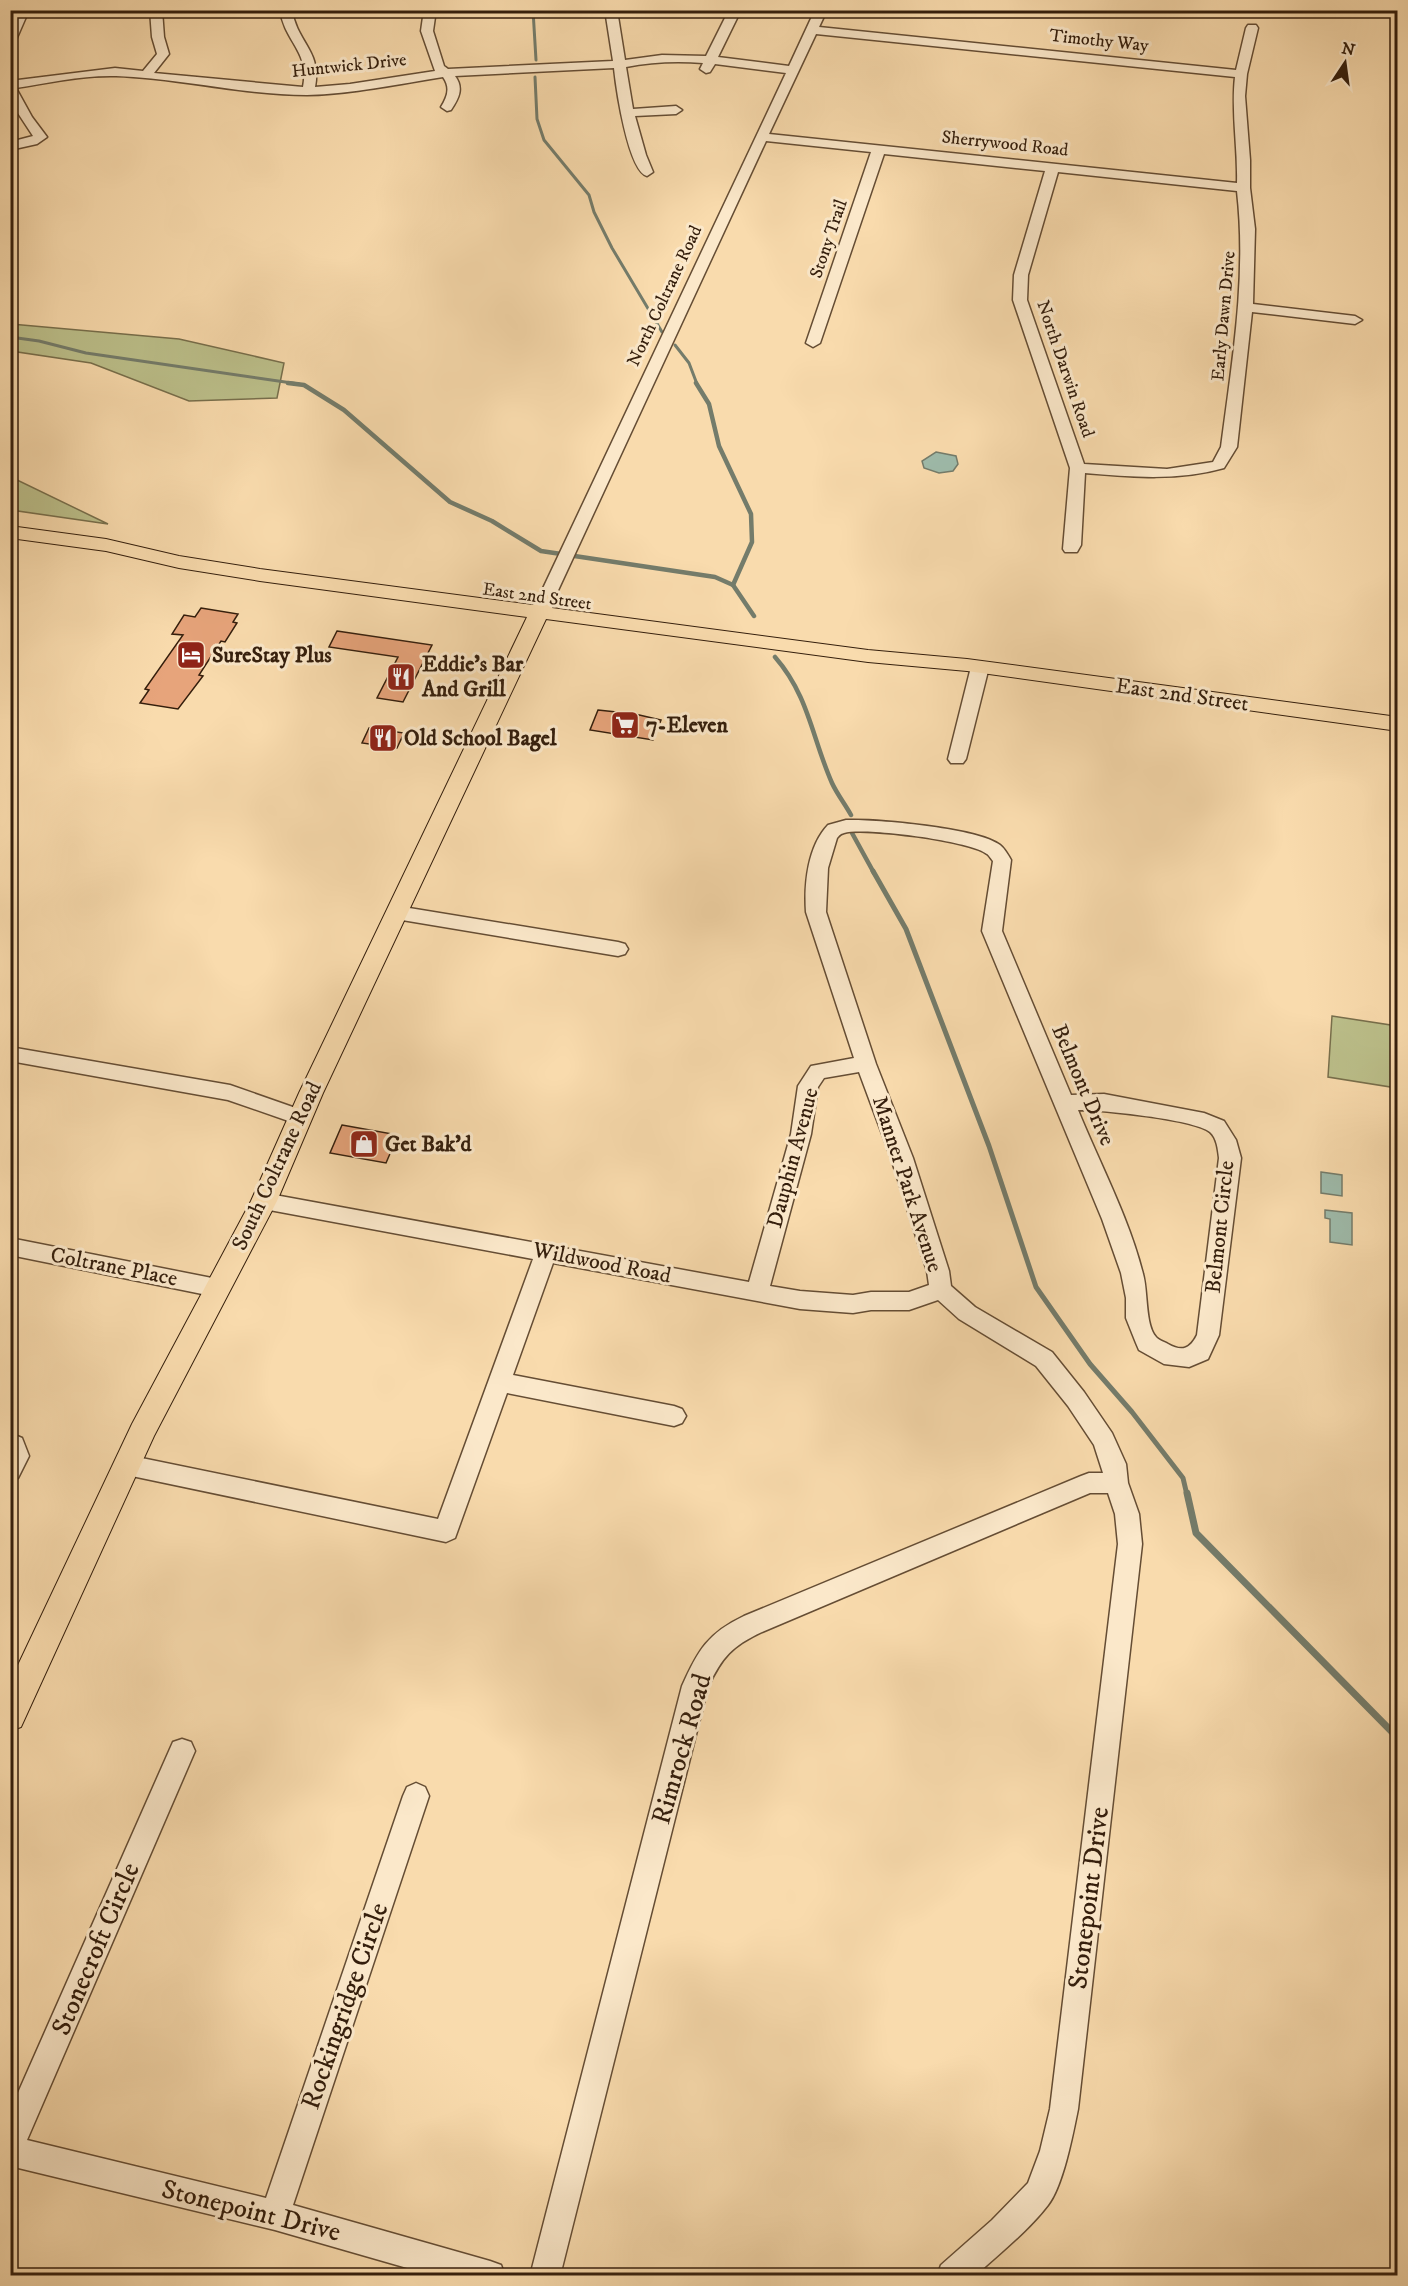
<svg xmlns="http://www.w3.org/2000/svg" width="1408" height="2286" viewBox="0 0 1408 2286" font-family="'IM FELL DW Pica',serif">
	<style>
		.green { fill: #bcc08b; stroke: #786f4c; stroke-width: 1.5 }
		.water { fill: #9ebbab; stroke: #747c6b; stroke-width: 1.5 }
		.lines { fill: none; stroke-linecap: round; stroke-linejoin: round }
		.stream-far3 { stroke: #747c6b; stroke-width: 3 }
		.stream-far2 { stroke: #747c6b; stroke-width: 4.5 }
		.stream-far1 { stroke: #747c6b; stroke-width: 5 }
		.stream { stroke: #747c6b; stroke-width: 7 }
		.building { fill: #e7a47b; stroke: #341e0c; stroke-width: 1.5 }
		.minor-casing { stroke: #654d34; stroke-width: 3 }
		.major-casing { stroke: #341e0c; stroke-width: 2 }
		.minor { fill: #fbe8ca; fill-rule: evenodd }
		.major { fill: #f9dbad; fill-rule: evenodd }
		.labels { text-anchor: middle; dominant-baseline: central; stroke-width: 6; stroke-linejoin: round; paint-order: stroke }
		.far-street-label { font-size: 18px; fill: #341e0c; stroke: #fbe8ca }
		.poi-label { font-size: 22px; font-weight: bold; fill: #341e0c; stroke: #fbe8ca; text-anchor: start }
		.street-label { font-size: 22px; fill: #341e0c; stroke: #fbe8ca }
		.near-street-label { font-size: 27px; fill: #341e0c; stroke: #fbe8ca }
	</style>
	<rect width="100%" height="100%" fill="#f9dbad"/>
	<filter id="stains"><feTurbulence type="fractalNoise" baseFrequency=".00333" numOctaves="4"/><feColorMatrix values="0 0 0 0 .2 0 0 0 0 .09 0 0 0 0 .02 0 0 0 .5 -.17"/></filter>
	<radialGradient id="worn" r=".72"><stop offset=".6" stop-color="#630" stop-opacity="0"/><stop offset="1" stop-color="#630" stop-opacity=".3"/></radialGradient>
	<g class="green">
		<polygon points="11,324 179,339 284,363 277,398 189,401 91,363 11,351"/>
		<polygon points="10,477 11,477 108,524 11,510"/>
		<polygon points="1332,1016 1397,1026 1397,1088 1328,1077"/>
	</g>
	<g class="water">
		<polygon points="936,452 956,456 958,464 953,471 939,473 924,468 922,461"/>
		<polygon points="1321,1172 1342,1175 1342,1196 1321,1193"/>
		<polygon points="1325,1210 1352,1213 1352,1245 1330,1242 1330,1219 1325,1218"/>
	</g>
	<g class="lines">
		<g class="stream-far3">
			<polyline points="533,10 536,60"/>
			<polyline points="535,77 537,119 544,140 589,195 594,212 612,248 662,332"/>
			<polyline points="10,337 39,341 86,353 299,384"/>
			<polyline points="675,345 689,363 697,384"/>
		</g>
		<g class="stream-far2">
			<polyline points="288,383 304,385 344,410 450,502 492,521 541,551 715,577 733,585 754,616"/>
			<polyline points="696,383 709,404 719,446 751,514 752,542 733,585"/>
			<path d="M775,657C809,696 812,738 832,783C837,794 845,804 851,815"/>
			<polyline points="852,833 874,873"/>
		</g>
		<polyline class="stream-far1" points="873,871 906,929 989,1146 1036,1287 1090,1364 1132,1412 1183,1478 1187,1495"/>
		<polyline class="stream" points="1187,1493 1196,1533 1398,1738"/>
	</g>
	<g class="building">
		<polygon points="201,608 238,614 233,622 237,623 225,642 221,641 199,675 203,676 178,709 140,703 149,690 145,689 183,635 172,634 184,615 195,617"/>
		<polygon points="337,631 432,645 403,702 377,698 398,657 329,647"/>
		<polygon points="598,710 635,714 661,720 653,740 590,730"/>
		<polygon points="369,728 404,733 397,748 362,743"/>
		<polygon points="342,1125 398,1135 386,1163 330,1153"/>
	</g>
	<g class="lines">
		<g class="minor-casing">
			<g id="minor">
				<polygon points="17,10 29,10 16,40 10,43 10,25"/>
				<path d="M150,10H162L164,37L169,54L154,73L303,87C310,51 285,43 280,10H292C297,43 322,51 315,87L350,84L435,71L421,31L424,10H436L433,31L444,66L448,69L613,61L605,10H617L625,60L662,55L706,56L729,10H741L718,57L789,66L815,10H827L819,27L1236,70L1246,28L1248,25H1256L1258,28L1247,74L1245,96L1250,160V188L1255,229L1253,304L1355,316L1362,320L1355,324L1252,312L1237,447L1224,468C1178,481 1133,477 1085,473L1081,545L1077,552H1065L1063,549L1070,468L1013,300L1014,275L1045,171L884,154L820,343L813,347L806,343L871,152L766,141L554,599L546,604L540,603L538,599L786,73L715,64L710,72L706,73L700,69L703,63C677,61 651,62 626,67L633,109L676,106L682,110L676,114L635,116L646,155L653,172L647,176C628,171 616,87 614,68L455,76C464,88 459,98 451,110L447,111L441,107C447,97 451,88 443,77C398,84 352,94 307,95C243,95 180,78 116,76C83,75 48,83 16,88L32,117L47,137L37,144L10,150V142L33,136L10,101V81L115,68L143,71L157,54L152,37ZM816,34L1235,77C1231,112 1238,148 1237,183L769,134ZM1058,172L1237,191C1247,277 1232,362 1221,447L1213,462L1167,469L1084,464L1027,300L1028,275Z"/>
				<polygon points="980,662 986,663 989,667 966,759 963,763 951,763 948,759 971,667 974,663"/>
				<path d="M846,820C876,819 978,828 1000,845C1005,849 1008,855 1011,860L1002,931L1071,1095L1104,1094L1204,1113L1224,1121L1236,1140L1241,1158L1219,1335L1208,1359L1189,1367L1164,1364L1139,1350L1136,1343L1126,1318V1298L1121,1273L1102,1219L982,931L993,861C992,860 988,854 987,854C970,841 865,827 844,833C840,834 840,835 837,838L828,868L826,912L876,1064L913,1158L949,1271L951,1286L975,1307L1052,1352L1084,1392L1112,1433L1126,1464L1128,1483L1139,1514L1142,1544L1078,2109C1073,2134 1063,2186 1048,2205C1028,2231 1000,2253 975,2276H937L941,2265L992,2220L1028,2183L1040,2151L1050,2109L1118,1544L1115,1514L1108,1493H1090L762,1632C732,1646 722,1657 708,1687L560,2276H530L682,1686C698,1650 708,1633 744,1616L1081,1476L1089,1473H1103L1094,1445L1068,1406L1036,1366L959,1319L938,1300L909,1310H871L853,1313L800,1309L553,1263L513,1375L674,1406L682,1409L686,1416L682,1423L674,1426L507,1393L455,1538L446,1542L127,1475L119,1472L115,1465L119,1458L127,1455L438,1519L533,1259L264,1209L256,1207L253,1201L256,1195L264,1193L749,1282L791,1134L798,1086L811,1066L854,1058L806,912C804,883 808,846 828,825ZM859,1072L891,1158L927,1271L929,1285L909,1292H871L853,1295L800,1291L770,1286L811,1134L818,1087L824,1078ZM1078,1110C1101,1110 1193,1119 1210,1132C1217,1138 1218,1150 1219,1158L1197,1335C1190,1349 1182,1352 1168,1344C1165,1342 1158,1340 1156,1337C1145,1325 1148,1291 1143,1274C1129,1218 1100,1164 1078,1110Z"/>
				<polygon points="397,906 618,942 625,944 628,949 625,954 618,956 390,918 387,913 390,908"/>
				<polygon points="10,1047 230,1085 307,1112 310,1117 307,1122 300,1125 228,1100 10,1061"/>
				<polygon points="10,1238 217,1279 225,1282 228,1288 225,1294 217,1297 10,1255"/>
				<polygon points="10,1433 22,1438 29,1456 18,1478 10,1481"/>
				<polygon points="182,1739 191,1742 195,1751 27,2140 266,2198 403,1796 407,1787 416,1783 425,1787 429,1796 293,2205 490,2261 501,2265 505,2276 435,2276 275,2230 10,2166 10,2111 173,1742"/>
			</g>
		</g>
		<g class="major-casing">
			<polygon id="major" points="10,526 106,539 179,556 260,569 533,605 539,595 553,595 556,599 552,608 868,650 967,659 1398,717 1398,731 967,671 868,662 546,619 323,1093 277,1201 154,1436 21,1727 10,1731 10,1682 132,1424 251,1201 299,1093 527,617 260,581 179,568 106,551 10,538"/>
		</g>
		<use href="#minor" class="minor"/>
		<use href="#major" class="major"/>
	</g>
	<defs>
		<g id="hotel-square" transform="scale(1.5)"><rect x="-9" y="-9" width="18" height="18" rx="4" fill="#8f2418" stroke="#fbe8ca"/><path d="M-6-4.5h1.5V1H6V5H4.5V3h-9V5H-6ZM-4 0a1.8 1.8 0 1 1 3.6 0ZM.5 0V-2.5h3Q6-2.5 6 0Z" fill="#fff"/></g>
		<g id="restaurant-square" transform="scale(1.5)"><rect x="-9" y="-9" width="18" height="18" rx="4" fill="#8f2418" stroke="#fbe8ca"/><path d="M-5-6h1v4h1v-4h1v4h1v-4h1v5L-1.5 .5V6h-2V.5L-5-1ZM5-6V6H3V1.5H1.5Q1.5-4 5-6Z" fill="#fff"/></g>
		<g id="supermarket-square" transform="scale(1.5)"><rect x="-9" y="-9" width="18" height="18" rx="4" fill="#8f2418" stroke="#fbe8ca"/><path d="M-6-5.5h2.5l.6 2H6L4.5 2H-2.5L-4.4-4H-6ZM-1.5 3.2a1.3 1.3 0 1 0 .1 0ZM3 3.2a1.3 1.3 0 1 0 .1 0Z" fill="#fff"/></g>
		<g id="shop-square" transform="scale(1.5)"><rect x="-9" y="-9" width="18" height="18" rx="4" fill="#8f2418" stroke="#fbe8ca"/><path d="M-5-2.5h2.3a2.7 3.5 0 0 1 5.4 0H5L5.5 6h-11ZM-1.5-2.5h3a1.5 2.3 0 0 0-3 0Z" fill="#fff"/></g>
	</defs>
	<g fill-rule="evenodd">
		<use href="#hotel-square" x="191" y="655"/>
		<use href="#restaurant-square" x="401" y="677"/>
		<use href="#supermarket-square" x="625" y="725"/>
		<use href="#restaurant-square" x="383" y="738"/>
		<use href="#shop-square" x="364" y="1144"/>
	</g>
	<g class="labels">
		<g class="far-street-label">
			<text transform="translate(1099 41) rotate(6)">Timothy Way</text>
			<text transform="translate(349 66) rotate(-6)">Huntwick Drive</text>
			<text transform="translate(1005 144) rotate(6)">Sherrywood Road</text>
			<text transform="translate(829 239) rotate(-71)">Stony Trail</text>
			<text transform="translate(665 296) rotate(-65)">North Coltrane Road</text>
			<text transform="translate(1224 316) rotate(-85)">Early Dawn Drive</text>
			<text transform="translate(1065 369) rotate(71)">North Darwin Road</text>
			<text transform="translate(537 597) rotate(8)">East 2nd Street</text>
		</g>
		<g class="poi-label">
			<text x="212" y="655">SureStay Plus</text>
			<text x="422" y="664">Eddie's Bar<tspan x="422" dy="25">And Grill</tspan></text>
			<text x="646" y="725">7-Eleven</text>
			<text x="404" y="738">Old School Bagel</text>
			<text x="385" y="1144">Get Bak'd</text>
		</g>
		<g class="street-label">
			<text transform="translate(1182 695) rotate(8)">East 2nd Street</text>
			<text transform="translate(1083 1085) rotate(67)">Belmont Drive</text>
			<text transform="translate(793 1158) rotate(-75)">Dauphin Avenue</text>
			<text transform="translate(277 1166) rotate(-65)">South Coltrane Road</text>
			<text transform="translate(907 1184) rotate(72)">Manner Park Avenue</text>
			<text transform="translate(1220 1227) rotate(-84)">Belmont Circle</text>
			<text transform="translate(602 1263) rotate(11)">Wildwood Road</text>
			<text transform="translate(114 1267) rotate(11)">Coltrane Place</text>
		</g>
		<g class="near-street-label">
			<text transform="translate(682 1749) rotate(-74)">Rimrock Road</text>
			<text transform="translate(1089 1898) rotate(-83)">Stonepoint Drive</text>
			<text transform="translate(96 1949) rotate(-67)">Stonecroft Circle</text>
			<text transform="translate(345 2006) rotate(-71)">Rockingridge Circle</text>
			<text transform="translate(251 2211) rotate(14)">Stonepoint Drive</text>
		</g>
	</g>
	<rect width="1408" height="2286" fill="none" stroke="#f9dbad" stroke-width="36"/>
	<rect x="12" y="12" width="1384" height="2262" fill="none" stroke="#341e0c" stroke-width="3"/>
	<rect x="18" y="18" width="1372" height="2250" fill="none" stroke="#341e0c" stroke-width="1.5"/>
	<g transform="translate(1345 63) rotate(13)" stroke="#fbe8ca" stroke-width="4.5" paint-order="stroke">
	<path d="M0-4.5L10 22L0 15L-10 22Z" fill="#341e0c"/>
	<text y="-9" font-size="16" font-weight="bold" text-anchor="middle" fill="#341e0c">N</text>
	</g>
	<rect width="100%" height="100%" filter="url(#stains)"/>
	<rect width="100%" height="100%" fill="url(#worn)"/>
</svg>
